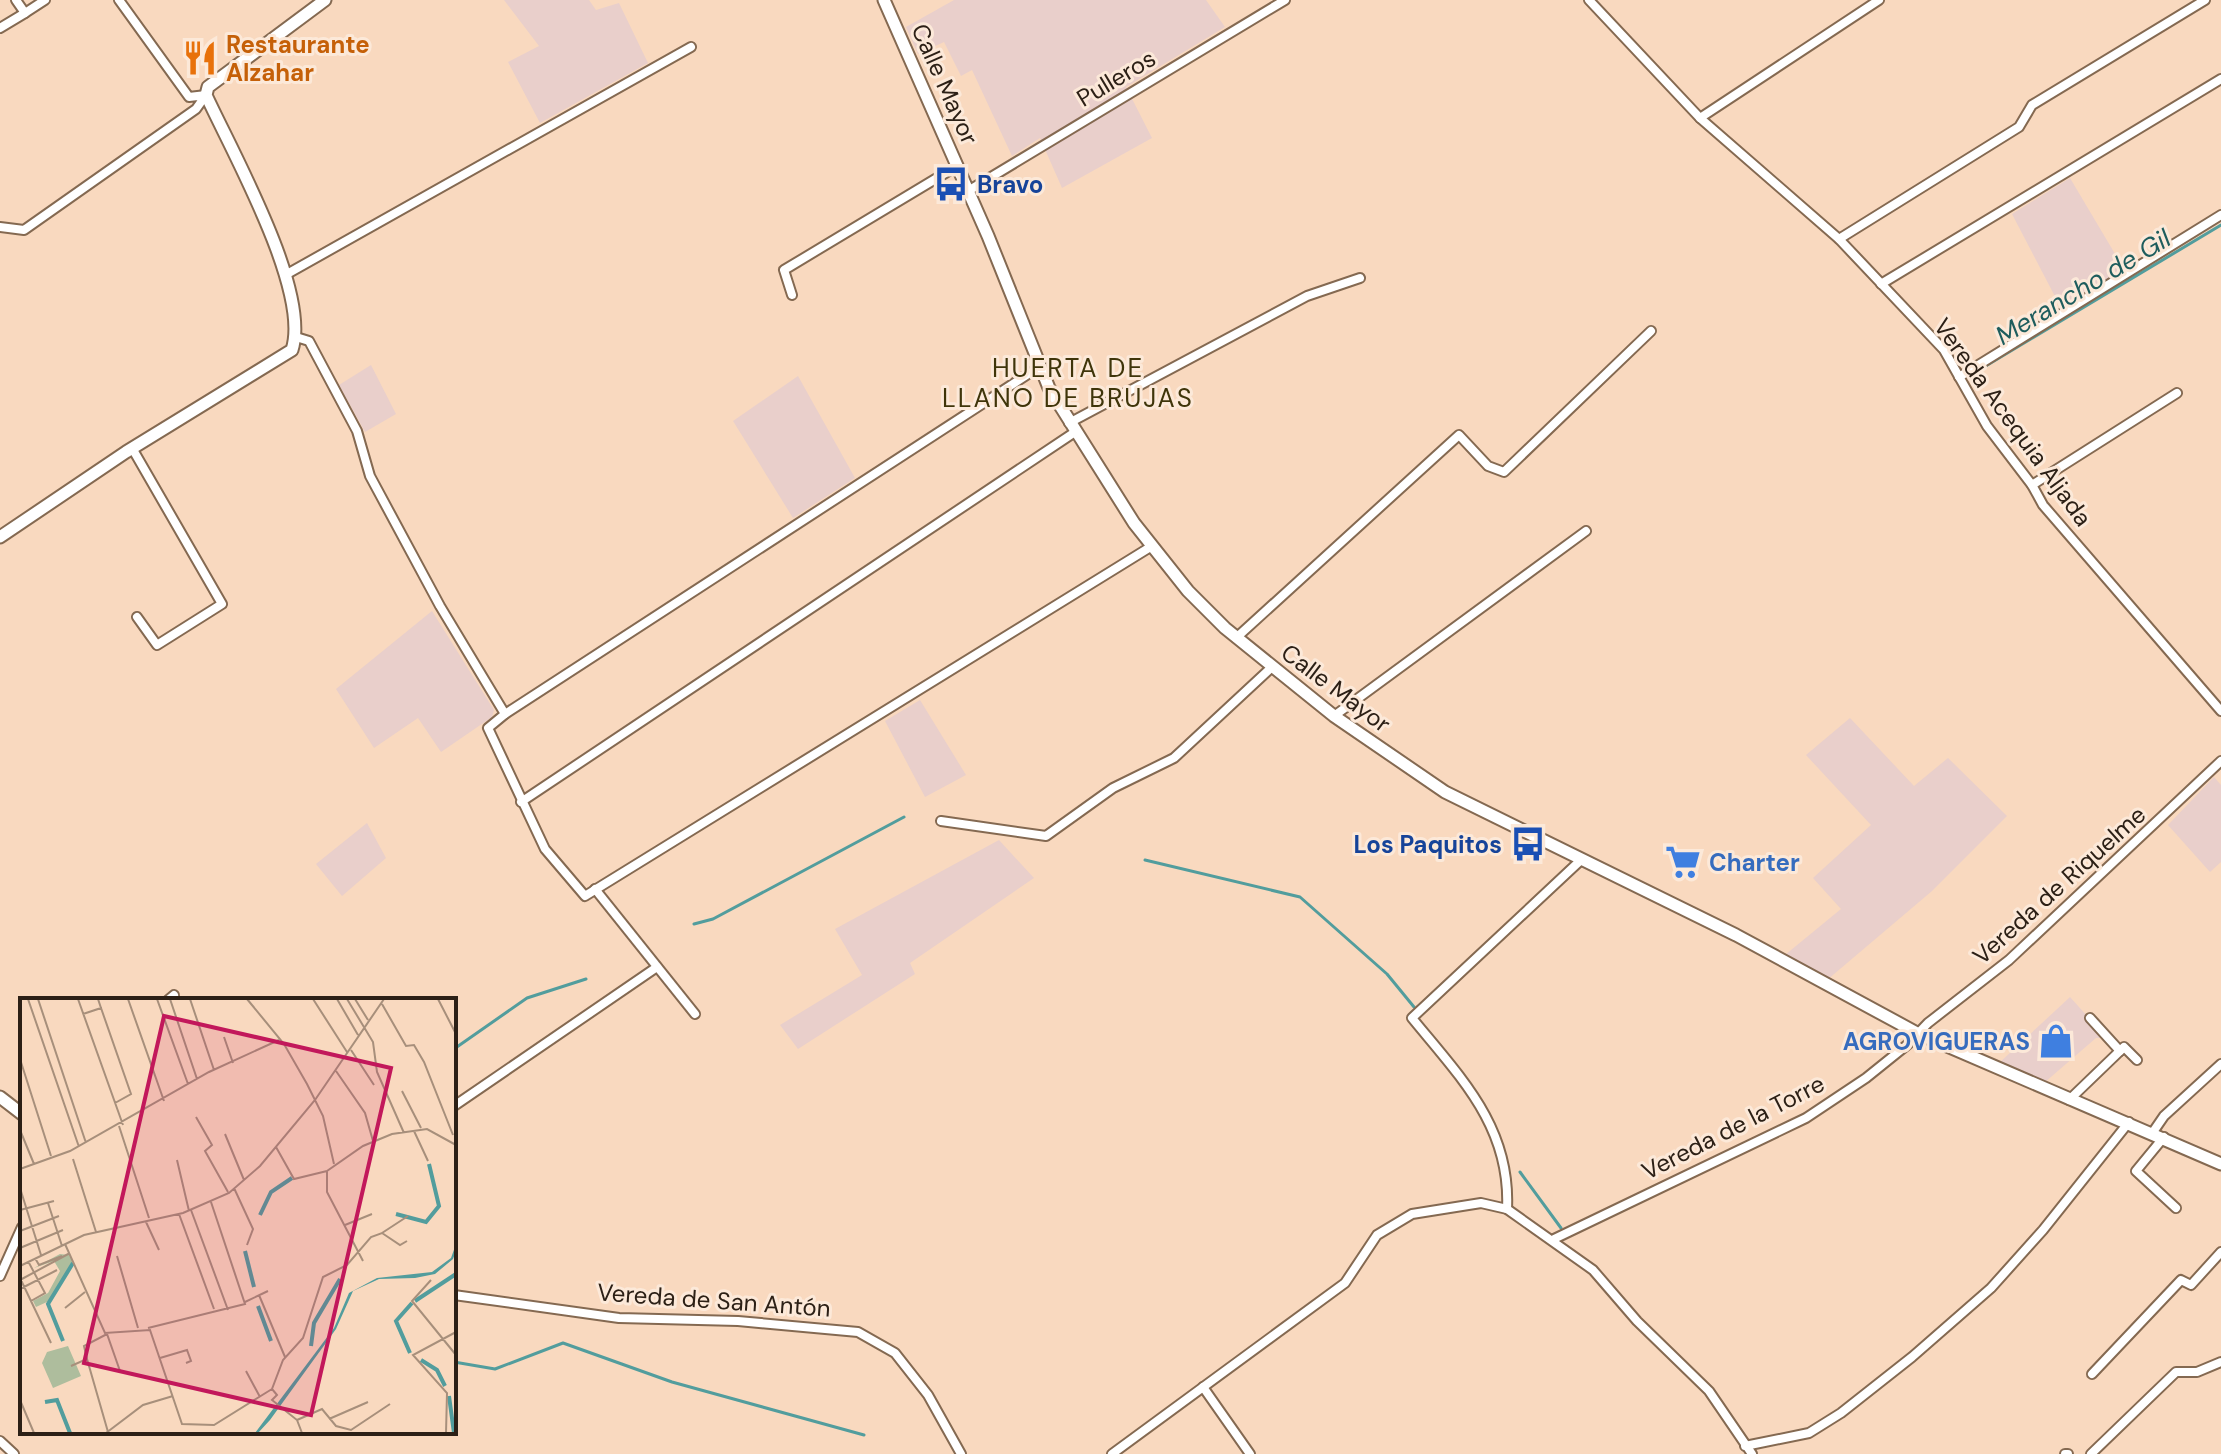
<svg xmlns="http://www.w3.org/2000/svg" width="2221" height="1454" viewBox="0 0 2221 1454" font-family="'DM Sans',sans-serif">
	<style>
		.industrial { fill: #e9cfcb }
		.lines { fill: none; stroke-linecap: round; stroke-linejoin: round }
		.stream { stroke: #529d9d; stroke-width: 3 }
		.street-casing { stroke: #846951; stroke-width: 12 }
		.secondary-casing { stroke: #846951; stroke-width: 15 }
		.street { stroke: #fff; stroke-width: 8 }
		.secondary { stroke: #fff; stroke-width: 11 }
		.labels { text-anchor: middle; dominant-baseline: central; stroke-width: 6; stroke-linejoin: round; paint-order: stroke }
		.food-label { font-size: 24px; font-weight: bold; fill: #c56008; stroke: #fce9d9; text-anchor: start }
		.street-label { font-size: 24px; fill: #2c2016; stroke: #fce9d9 }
		.transit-label { font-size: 24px; font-weight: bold; fill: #164399; stroke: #fce9d9; text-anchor: start }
		.shop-label { font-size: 24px; font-weight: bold; fill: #366cbe; stroke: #fce9d9; text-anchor: start }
		.water-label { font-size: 26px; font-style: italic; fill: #1e5d5d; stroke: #fce9d9 }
		.neighbourhood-label { font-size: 26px; letter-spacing: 2px; fill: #3f350a; stroke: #fce9d9 }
		.inset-river { fill: none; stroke: #529d9d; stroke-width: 4 }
		.inset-road { fill: none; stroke: #a78f7b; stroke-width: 2 }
		.view { fill: #c2185b; fill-opacity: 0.15; stroke: #c2185b; stroke-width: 4 }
		.inset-edge { fill: none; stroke: #2c2016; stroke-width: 4 }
	</style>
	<rect width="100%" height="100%" fill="#f9d9bf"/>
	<g class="industrial">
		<polygon points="504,0 589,0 596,10 619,3 648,63 540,123 508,62 539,46"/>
		<polygon points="954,0 1206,0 1225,27 1126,87 1152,138 1062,188 1040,138 1012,156 972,70 961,76 944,42 918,54 906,27"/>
		<polygon points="2070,178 2124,269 2061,308 2012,214"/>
		<polygon points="371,365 396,414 365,432 339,385"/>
		<polygon points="798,376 855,478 793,518 733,421"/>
		<polygon points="432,611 494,710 492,717 441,752 418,718 374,748 336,689"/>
		<polygon points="920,700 966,775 925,797 885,721"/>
		<polygon points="1850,718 1914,786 1948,758 2007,816 1932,891 1827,980 1785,955 1841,909 1813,878 1871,825 1806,755"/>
		<polygon points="2214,777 2221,785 2221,862 2210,872 2168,825"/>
		<polygon points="367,823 386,858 342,896 316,864"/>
		<polygon points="999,840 1034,878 910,963 915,974 798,1049 780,1025 862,975 835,929"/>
		<polygon points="2070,997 2107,1038 2096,1038 2044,1083 1998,1064"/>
	</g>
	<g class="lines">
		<g class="stream">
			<polyline points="1964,379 2221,225"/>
			<polyline points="1145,860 1300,897 1387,974 1414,1007"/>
			<polyline points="694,924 713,919 904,817"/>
			<polyline points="454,1049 527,998 586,979"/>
			<polyline points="1520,1172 1561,1228"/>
			<polyline points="454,1362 495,1369 563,1343 672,1382 864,1435"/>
		</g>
		<g class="street-casing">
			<g id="street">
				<polyline points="16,0 25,13 45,0"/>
				<polyline points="1589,0 1700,118 1839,239 1944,350 1987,426 2032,485 2043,505 2221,711"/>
				<polyline points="0,28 25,13"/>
				<polyline points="1700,118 1879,0"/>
				<polyline points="968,191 1285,0"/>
				<polyline points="0,227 24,230 196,109 206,95 189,97 119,0"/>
				<polyline points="1839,239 2019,127 2032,105 2205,0"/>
				<polyline points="287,274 691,47"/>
				<polyline points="1881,284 2221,79"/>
				<polyline points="792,295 784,270 957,166"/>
				<polyline points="296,337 309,341 357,431 370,476 440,606 505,714 488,728 545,849 585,896 1152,546"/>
				<polyline points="1959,377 2221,215"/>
				<polyline points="1069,423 1307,296 1360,278"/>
				<polyline points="132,448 222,604 157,645 137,617"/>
				<polyline points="2032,485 2177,393"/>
				<polyline points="1236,638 1459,435 1488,466 1504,472 1651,331"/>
				<polyline points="505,714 1039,367"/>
				<polyline points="1334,716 1586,531"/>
				<polyline points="521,802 1075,432"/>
				<polyline points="941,821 1046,836 1113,788 1174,758 1272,667"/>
				<polyline points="595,889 695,1014"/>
				<polyline points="168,1000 174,995"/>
				<polyline points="2090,1018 2120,1051"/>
				<polyline points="2069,1100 2124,1047 2137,1060"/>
				<polyline points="454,1106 657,967"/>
				<polyline points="2153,1132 2164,1116 2221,1064"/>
				<polyline points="2164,1137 2136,1171 2176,1208"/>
				<path d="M1507,1209C1511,1127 1461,1078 1412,1018L1582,859"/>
				<polyline points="1554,1239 1806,1118 1866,1078 1907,1045 1928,1023 2009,960 2221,761"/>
				<polyline points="0,1276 22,1227"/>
				<polyline points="454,1295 619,1318 738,1321 858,1332 895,1353 928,1395 961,1454"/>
				<polyline points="2092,1374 2181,1280 2191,1285 2221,1252"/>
				<polyline points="1203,1387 1250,1454"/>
				<polyline points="0,1441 14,1454"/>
				<polyline points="1745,1446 1809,1433 1841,1413 1912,1357 1991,1288 2043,1230 2129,1122"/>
				<polyline points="1112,1454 1345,1283 1377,1235 1412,1214 1481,1203 1507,1209 1593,1270 1637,1321 1709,1391 1752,1454"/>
				<polyline points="2065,1454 2068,1454"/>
				<polyline points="2091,1454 2176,1372 2197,1372 2221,1362"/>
			</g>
		</g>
		<g class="secondary-casing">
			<g id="secondary">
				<polyline points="884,0 988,236 1049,388 1134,523 1188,591 1225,628 1334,716 1445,792 1736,935 1917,1033 2221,1164"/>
				<path d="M0,537L126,452L292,350C311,291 232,152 206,95L208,87L325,0"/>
				<polyline points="0,1097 22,1114"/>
			</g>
		</g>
		<use href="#street" class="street"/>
		<use href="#secondary" class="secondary"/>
	</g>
	<defs>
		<g id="restaurant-bare" transform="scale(2.76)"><path d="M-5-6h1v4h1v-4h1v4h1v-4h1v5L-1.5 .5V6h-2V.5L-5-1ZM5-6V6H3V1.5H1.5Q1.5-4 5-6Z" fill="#e8710a" stroke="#fce9d9" stroke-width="2.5" paint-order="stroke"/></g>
		<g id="bus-bare" transform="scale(2.76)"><path d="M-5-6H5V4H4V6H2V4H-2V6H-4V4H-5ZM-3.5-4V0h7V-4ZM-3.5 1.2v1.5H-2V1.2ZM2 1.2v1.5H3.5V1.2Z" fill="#1a4fb4" stroke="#fce9d9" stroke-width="2.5" paint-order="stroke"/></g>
		<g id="supermarket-bare" transform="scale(2.76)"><path d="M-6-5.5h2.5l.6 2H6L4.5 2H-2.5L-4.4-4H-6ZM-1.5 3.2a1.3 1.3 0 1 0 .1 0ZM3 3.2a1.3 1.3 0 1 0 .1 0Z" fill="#3f7fe0" stroke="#fce9d9" stroke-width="2.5" paint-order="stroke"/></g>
		<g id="shop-bare" transform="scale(2.76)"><path d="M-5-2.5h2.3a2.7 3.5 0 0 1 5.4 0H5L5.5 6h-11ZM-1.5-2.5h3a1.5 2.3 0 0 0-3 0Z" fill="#3f7fe0" stroke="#fce9d9" stroke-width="2.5" paint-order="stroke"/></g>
	</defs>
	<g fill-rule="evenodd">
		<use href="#restaurant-bare" x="200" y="58"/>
		<use href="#bus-bare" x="951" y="184"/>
		<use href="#bus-bare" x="1528" y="844"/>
		<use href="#supermarket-bare" x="1683" y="862"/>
		<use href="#shop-bare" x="2056" y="1041"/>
	</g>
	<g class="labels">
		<g class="food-label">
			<text x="226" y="44">Restaurante<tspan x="226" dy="28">Alzahar</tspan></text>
		</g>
		<g class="street-label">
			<text transform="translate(1116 78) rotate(-31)">Pulleros</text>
			<text transform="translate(945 84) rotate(66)">Calle Mayor</text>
			<text transform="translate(2013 422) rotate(54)">Vereda Acequia Aljada</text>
			<text transform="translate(1336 688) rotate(37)">Calle Mayor</text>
			<text transform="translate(2059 885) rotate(-42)">Vereda de Riquelme</text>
			<text transform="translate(1733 1127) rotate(-27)">Vereda de la Torre</text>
			<text transform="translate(714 1300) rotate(4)">Vereda de San Antón</text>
		</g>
		<g class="transit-label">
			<text x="977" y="184">Bravo</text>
			<text x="1502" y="844" text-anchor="end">Los Paquitos</text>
		</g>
		<g class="shop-label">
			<text x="1709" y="862">Charter</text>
			<text x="2030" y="1041" text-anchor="end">AGROVIGUERAS</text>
		</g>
		<g class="water-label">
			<text transform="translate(2083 287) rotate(-31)">Merancho de Gil</text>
		</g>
		<g class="neighbourhood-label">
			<text x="1068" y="368">HUERTA DE<tspan x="1068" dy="30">LLANO DE BRUJAS</tspan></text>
		</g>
	</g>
	<g transform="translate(20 998)">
		<rect width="436" height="436" fill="#f9d9bf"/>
		<path d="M40,256L49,257L53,264L29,303L16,309L13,303L28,295L40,273L34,263L14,270ZM48,348L61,378L33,390L22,365L27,354Z" fill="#aebd9d"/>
		<path d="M436,246V253L433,261L415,276L395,280L359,281L333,293L316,331L250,422L238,435H235L314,330L329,295L357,280L412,274L431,260Z" fill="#529d9d"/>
		<path class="inset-river" d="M376,216L406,224L419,208L409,166M240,217L251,194L272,180M225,253L234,289M395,303L436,276M238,308L251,343M43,343L28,306L53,265M291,348L294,325L320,281M390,355L376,323L392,305M401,362L417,372L425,388M429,398L434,435M25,404L37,402L50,435"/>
		<path class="inset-road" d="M8,1L59,149M18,1L66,145M58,1L103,127M108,1L144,103M137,1L168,86M150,1L177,81M170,1L194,72M227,1L264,46L287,86L303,118L314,166M293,1L327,54M317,1L338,37M327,1L353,44L357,74L384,135M335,1L348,22M418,1L436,36M362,6L386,48L394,47L404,64L433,137M81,10L111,96L95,105M63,16L81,10L78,1M204,39L213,65M331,52L354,87M0,61L31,158M316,73L345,115L353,143M382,93L401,130M176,119L192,147L185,153L208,194M99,128L129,220M0,132L14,166M394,133L408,163M205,136L224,182M256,149L274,181L307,173M53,161L76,234M157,162L169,213M0,171L50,153L189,74L259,42M0,190L21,257M214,190L233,231L227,247M28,205L42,248M0,212L34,203M171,212L208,312M159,216L194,311M126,224L139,252M325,227L352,216M0,233L39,218M362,235L388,218M45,246L85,335L130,332L162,426L194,427L252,391M0,250L43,232M97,258L118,330M15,260L19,267L42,258M8,263L25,295L11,303M343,263L307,194V173L343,148L372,136L407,131L436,147M0,268L64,237L163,215L209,195L240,168L295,102L364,1M0,280L31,345M0,282L50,255M411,282L392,303L436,357M0,291L37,272M239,297L265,359M225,304L248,293M45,310L65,294M128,330L225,306L191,204M140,360L167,352L171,363L166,365M67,361L88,434M51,368L67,361L64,348L87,336L100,373M226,373L240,399M0,402L14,435M309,421L348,404M277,422L302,411L316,428L331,432L370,406M86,435L123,407L153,398M282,435L277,422L252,402L257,397L252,391L263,362L283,340L303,279L327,267L351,239L362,235L380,247L387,243M426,435L427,395L393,357L436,334"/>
		<path class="view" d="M144,18L371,70L291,417L64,365Z"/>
		<rect width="436" height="436" class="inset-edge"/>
	</g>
</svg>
